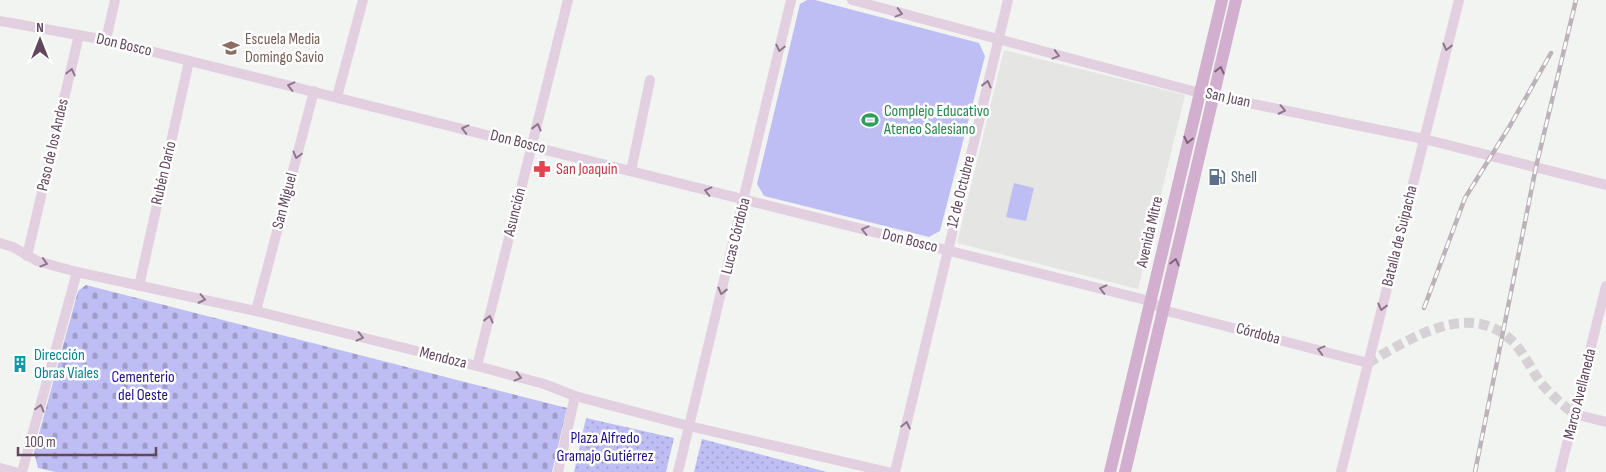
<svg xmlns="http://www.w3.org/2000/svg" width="1606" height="472" viewBox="0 0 1606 472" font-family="'Sofia Sans Condensed',sans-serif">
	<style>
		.education { fill: #e5e5e3 }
		.green { fill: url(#green-dots) }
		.cemetery { fill: url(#cemetery-stones) }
		.pitch { fill: #bfbef4 }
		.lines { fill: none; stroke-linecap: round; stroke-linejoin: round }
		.minor-tunnel { stroke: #d5d1d4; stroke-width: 10; stroke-dasharray: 10 5; stroke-linecap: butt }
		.minor { stroke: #e2cfe0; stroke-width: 10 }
		.major { stroke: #d2afce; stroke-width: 12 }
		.rail-casing { stroke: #bcb3ba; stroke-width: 4.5 }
		.rail { stroke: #fff; stroke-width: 2.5; stroke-dasharray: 8; stroke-linecap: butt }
		.oneway { stroke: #8e778c }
		.oneway2 { stroke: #7d617a }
		.labels { text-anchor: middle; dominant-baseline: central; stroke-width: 5; stroke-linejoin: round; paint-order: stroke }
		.education-label { font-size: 16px; fill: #785e54; stroke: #fff; text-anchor: start }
		.street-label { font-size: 16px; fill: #61475e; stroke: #fff }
		.leisure-label { font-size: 16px; fill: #27864d; stroke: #fff; text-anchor: start }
		.health-label { font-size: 16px; fill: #be3a42; stroke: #fff; text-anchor: start }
		.service-label { font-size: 16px; fill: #4e5e75; stroke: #fff; text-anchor: start }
		.culture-label { font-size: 16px; fill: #0d838f; stroke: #fff; text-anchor: start }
		.park-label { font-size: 16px; fill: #200f8c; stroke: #fff }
	</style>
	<defs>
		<pattern id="green-dots" width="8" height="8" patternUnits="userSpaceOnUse" patternTransform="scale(1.25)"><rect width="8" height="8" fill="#bfbef4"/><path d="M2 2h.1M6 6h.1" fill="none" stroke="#9f9cc9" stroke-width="1.8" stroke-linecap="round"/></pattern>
		<pattern id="cemetery-stones" width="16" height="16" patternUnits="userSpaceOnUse" patternTransform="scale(1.25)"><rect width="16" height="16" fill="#bfbef4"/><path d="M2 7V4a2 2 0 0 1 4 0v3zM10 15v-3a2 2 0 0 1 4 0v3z" fill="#9f9cc9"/></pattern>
	</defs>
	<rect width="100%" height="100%" fill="#f2f4f1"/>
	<polygon class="education" points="1004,50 1185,95 1138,289 957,243"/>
	<g class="green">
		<polygon points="586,418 674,438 666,472 574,472"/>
		<polygon points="702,439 827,472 694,472"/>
	</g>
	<polygon class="cemetery" points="86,285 567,408 552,472 55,472 38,468 34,452 78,291"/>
	<g class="pitch">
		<polygon points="807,0 815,0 979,43 985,56 940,231 929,237 764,196 757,184 800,4"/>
		<polygon points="1014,183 1034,188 1026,221 1006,217"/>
	</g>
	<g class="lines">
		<path class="minor-tunnel" d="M1368,363C1411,338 1473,297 1516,345C1526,357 1532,371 1541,383C1551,395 1562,404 1574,414"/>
		<g class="minor">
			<polyline points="852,0 1200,93 1424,139 1606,185"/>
			<polyline points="0,21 106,40 1150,301 1163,310 1368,363"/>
			<polyline points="106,40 115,0"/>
			<polyline points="337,97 363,0"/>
			<polyline points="631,171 650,80"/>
			<polyline points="0,243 13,247 37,261 77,272 256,311 477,366 544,384 575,396 689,426 888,472"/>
			<polyline points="27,256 79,35"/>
			<polyline points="139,286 189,61"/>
			<polyline points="256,311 314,91"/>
			<polyline points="477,366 568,0"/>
			<polyline points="1574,414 1606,422"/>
			<polyline points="0,468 15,472"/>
			<polyline points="22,472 77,272"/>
			<polyline points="558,472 575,396"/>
			<polyline points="678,472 791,0"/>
			<polyline points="895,472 1008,0"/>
			<polyline points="1341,472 1459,0"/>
			<polyline points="1560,472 1606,286"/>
		</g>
		<g class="major">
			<polyline points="1110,472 1222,0"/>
			<polyline points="1125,472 1236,0"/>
		</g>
		<g class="rail-casing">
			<g id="rail">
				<polyline points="1424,308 1465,198 1511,124 1551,53"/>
				<polyline points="1475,472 1536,167 1576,0"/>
			</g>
		</g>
		<use href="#rail" class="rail"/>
	</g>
	<defs><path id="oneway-chevron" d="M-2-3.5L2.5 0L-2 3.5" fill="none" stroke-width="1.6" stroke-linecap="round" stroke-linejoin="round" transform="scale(1.25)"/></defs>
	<g class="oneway">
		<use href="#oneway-chevron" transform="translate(899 13) rotate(15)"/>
		<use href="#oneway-chevron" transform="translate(1447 47) rotate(104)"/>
		<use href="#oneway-chevron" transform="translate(780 48) rotate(103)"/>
		<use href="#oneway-chevron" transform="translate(1056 55) rotate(15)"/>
		<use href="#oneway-chevron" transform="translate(71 72) rotate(-77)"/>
		<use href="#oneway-chevron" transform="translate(987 84) rotate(-76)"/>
		<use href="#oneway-chevron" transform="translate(291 86) rotate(-166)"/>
		<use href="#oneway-chevron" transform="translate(1282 110) rotate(12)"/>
		<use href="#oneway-chevron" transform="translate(537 127) rotate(-76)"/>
		<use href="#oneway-chevron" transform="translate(465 129) rotate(-166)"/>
		<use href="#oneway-chevron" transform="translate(297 155) rotate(105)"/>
		<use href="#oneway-chevron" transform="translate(708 191) rotate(-166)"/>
		<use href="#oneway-chevron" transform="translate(865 230) rotate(-166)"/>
		<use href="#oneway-chevron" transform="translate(44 263) rotate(17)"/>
		<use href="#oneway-chevron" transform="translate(1103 289) rotate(-166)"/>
		<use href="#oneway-chevron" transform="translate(722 291) rotate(104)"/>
		<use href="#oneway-chevron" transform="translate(202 299) rotate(12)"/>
		<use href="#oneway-chevron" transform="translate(1382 307) rotate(104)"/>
		<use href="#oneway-chevron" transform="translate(489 319) rotate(-76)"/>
		<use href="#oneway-chevron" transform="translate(360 337) rotate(14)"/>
		<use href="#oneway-chevron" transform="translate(1321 350) rotate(-165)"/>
		<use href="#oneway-chevron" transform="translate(518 377) rotate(15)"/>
		<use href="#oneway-chevron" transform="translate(40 408) rotate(-75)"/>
		<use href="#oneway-chevron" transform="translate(906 425) rotate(-77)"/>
	</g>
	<g class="oneway2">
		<use href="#oneway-chevron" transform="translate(1220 70) rotate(-77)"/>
		<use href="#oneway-chevron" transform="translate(1188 140) rotate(103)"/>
		<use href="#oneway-chevron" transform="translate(1175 262) rotate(-77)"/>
	</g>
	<defs>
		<g id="school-bare" transform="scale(1.35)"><path d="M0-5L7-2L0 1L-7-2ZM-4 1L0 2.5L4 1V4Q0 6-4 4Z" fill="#8d6e63" stroke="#fff" stroke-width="2.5" paint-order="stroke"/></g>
		<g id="stadium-bare" transform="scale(1.35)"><path d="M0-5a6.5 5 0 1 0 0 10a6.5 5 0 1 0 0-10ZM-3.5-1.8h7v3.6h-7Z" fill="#2e9e5b" stroke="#fff" stroke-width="2.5" paint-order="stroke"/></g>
		<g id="pharmacy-bare" transform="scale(1.35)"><path d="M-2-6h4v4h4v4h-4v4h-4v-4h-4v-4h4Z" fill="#e0444e" stroke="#fff" stroke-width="2.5" paint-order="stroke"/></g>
		<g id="fuel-bare" transform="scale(1.35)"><path d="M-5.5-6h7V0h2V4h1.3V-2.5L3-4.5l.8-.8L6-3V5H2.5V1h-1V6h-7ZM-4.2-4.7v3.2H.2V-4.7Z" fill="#5c6f8a" stroke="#fff" stroke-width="2.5" paint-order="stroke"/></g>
		<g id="building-bare" transform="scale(1.35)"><path d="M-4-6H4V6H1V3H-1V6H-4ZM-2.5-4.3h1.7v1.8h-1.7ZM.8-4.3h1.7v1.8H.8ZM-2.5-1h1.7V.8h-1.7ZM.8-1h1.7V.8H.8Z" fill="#0f9aa8" stroke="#fff" stroke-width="2.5" paint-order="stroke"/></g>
	</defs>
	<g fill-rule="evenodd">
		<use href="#school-bare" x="231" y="48"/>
		<use href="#stadium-bare" x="870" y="120"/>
		<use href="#pharmacy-bare" x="542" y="169"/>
		<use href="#fuel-bare" x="1217" y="177"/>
		<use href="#building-bare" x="20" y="364"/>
	</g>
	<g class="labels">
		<g class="education-label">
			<text x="245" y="39">Escuela Media<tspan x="245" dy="18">Domingo Savio</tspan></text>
		</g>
		<g class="street-label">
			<text transform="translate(124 45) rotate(13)">Don Bosco</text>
			<text transform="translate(1228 98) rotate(12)">San Juan</text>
			<text transform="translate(518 142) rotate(14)">Don Bosco</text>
			<text transform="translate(53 145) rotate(-77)">Paso de los Andes</text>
			<text transform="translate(164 173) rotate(-77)">Rubén Darío</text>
			<text transform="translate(961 192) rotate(-76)">12 de Octubre</text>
			<text transform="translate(285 201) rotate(-75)">San Miguel</text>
			<text transform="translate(515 212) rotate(-76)">Asunción</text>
			<text transform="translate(1150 232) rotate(-77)">Avenida Mitre</text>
			<text transform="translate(736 236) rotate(-76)">Lucas Córdoba</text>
			<text transform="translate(1400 236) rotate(-76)">Batalla de Suipacha</text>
			<text transform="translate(910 241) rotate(14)">Don Bosco</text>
			<text transform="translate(1258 334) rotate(15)">Córdoba</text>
			<text transform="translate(443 358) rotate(14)">Mendoza</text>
			<text transform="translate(1580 394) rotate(-76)">Marco Avellaneda</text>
		</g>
		<g class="leisure-label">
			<text x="884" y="111">Complejo Educativo<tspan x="884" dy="18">Ateneo Salesiano</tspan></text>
		</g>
		<g class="health-label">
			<text x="556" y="169">San Joaquin</text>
		</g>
		<g class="service-label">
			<text x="1231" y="177">Shell</text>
		</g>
		<g class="culture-label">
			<text x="34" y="355">Dirección<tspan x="34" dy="18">Obras Viales</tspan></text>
		</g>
		<g class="park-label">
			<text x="143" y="377">Cementerio<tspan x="143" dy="18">del Oeste</tspan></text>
			<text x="605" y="438">Plaza Alfredo<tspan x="605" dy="18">Gramajo Gutiérrez</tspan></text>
		</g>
	</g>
	<g transform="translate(40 40)" stroke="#ffffff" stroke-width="4" paint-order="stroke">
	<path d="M0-4L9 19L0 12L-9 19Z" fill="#61475e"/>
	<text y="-8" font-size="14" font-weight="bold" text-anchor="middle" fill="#61475e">N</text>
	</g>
	<path d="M18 447v8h138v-8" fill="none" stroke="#61475e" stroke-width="2.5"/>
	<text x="25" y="447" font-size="15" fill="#61475e" stroke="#ffffff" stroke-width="4" paint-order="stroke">100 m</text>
</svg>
